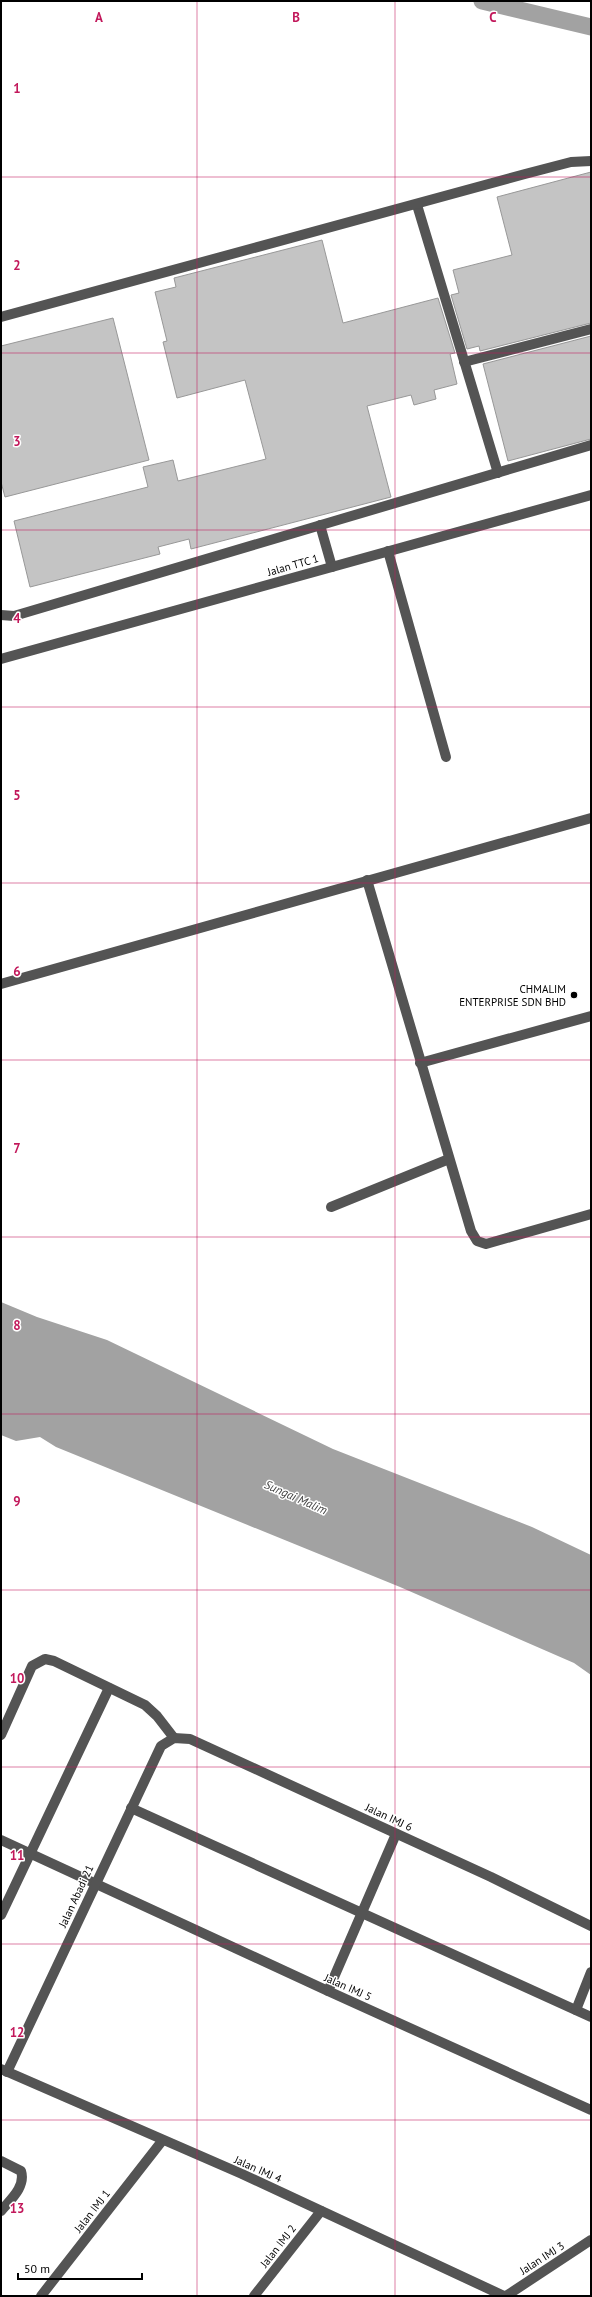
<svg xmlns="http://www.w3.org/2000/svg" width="592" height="2297" viewBox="0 0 592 2297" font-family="'PT Sans',sans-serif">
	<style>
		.water { fill: #a2a2a2 }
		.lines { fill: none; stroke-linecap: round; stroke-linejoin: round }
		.canal { stroke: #a2a2a2; stroke-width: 17 }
		.building { fill: #c4c4c4; stroke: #989898 }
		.minor { stroke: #545454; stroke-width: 10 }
		.grid { fill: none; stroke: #c2185b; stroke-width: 1; stroke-opacity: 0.55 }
		.poi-dot { fill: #000; stroke: #fff; stroke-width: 1.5 }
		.labels { text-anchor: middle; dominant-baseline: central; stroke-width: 3; stroke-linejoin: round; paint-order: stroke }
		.street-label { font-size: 11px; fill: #000; stroke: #fff }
		.poi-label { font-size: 11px; fill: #000; stroke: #fff; text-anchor: end }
		.water-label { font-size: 12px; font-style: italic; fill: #434343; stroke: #fff }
		.grid-label { font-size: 13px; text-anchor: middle; font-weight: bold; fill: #c2185b; stroke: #fff; stroke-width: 3; stroke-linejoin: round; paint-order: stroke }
	</style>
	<rect width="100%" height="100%" fill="#fff"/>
	<polygon class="water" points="1,1302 37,1317 107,1340 333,1449 532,1527 591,1555 591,1675 574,1663 400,1587 56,1447 40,1437 16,1441 1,1435"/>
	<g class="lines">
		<polyline class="canal" points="482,1 591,27"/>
	</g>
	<g class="building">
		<polygon points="591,172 591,323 480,351 479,346 467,349 451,295 459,293 453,270 512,255 497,197"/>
		<polygon points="322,240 343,323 438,298 455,353 450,354 457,384 434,390 436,399 414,405 411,395 367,406 391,497 191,549 189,539 158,547 160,554 30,587 14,521 148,487 143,467 173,460 178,481 266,459 245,380 177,398 163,342 167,341 155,292 176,287 174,278"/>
		<polygon points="113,318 149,460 5,497 1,482 1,346"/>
		<polygon points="591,336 591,439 508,461 483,364"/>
	</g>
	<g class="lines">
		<g class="minor">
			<polyline points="417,205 498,473"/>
			<polyline points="1,317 525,174 571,162 591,161"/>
			<polyline points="464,362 591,329"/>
			<polyline points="320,525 332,567"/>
			<polyline points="388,551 446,757"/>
			<polyline points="1,615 14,616 591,445"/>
			<polyline points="1,659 591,495"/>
			<polyline points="367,880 471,1231 477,1241 486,1244 591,1214"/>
			<polyline points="1,984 591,818"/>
			<polyline points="420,1063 591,1016"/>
			<polyline points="331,1207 449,1159"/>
			<polyline points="1,1735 32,1666 45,1659 54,1661 145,1705 157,1716 174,1738"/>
			<polyline points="131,1808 591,2017"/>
			<polyline points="1,1840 328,1991 591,2110"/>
			<polyline points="1,1915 109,1688"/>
			<polyline points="328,1991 396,1834"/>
			<polyline points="576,2010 591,1972"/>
			<polyline points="1,2069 242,2174 504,2296"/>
			<polyline points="7,2072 161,1746 174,1738 190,1739 491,1877 591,1926"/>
			<path d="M1,2161L21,2171C26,2187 10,2200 1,2211"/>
			<polyline points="41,2296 162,2141"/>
			<polyline points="254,2296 321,2211"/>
			<polyline points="506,2296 591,2240"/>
		</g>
	</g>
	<path class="grid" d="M197,1V2296M395,1V2296M1,177H591M1,353H591M1,530H591M1,707H591M1,883H591M1,1060H591M1,1237H591M1,1414H591M1,1590H591M1,1767H591M1,1944H591M1,2120H591"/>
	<circle class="poi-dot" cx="574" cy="995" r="4"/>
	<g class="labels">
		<g class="street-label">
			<text transform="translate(293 565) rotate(-16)">Jalan TTC 1</text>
			<text transform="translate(389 1817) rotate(25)">Jalan IMJ 6</text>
			<text transform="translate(76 1896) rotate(-65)">Jalan Abadi 21</text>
			<text transform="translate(348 1987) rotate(24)">Jalan IMJ 5</text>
			<text transform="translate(258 2169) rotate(24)">Jalan IMJ 4</text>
			<text transform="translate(92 2211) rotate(-52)">Jalan IMJ 1</text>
			<text transform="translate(278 2246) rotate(-52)">Jalan IMJ 2</text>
			<text transform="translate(542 2258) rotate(-33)">Jalan IMJ 3</text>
		</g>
		<g class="poi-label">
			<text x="566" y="989">CHMALIM<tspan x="566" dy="13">ENTERPRISE SDN BHD</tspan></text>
		</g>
		<g class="water-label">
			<text transform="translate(296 1497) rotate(24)">Sungai Malim</text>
		</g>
	</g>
	<g class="grid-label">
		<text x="99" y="22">A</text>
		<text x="296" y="22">B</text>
		<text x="493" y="22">C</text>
		<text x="17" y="93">1</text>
		<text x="17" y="270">2</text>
		<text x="17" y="446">3</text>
		<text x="17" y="623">4</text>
		<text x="17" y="800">5</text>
		<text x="17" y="976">6</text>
		<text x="17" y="1153">7</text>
		<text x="17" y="1330">8</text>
		<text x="17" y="1506">9</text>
		<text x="17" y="1683">10</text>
		<text x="17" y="1860">11</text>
		<text x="17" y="2037">12</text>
		<text x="17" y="2213">13</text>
	</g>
	<rect width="592" height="2297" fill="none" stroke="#000000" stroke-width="4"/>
	<path d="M18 2273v6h124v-6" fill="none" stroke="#000000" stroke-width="2"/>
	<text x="24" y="2273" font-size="12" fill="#000000" stroke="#ffffff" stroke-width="3" paint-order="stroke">50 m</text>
</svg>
